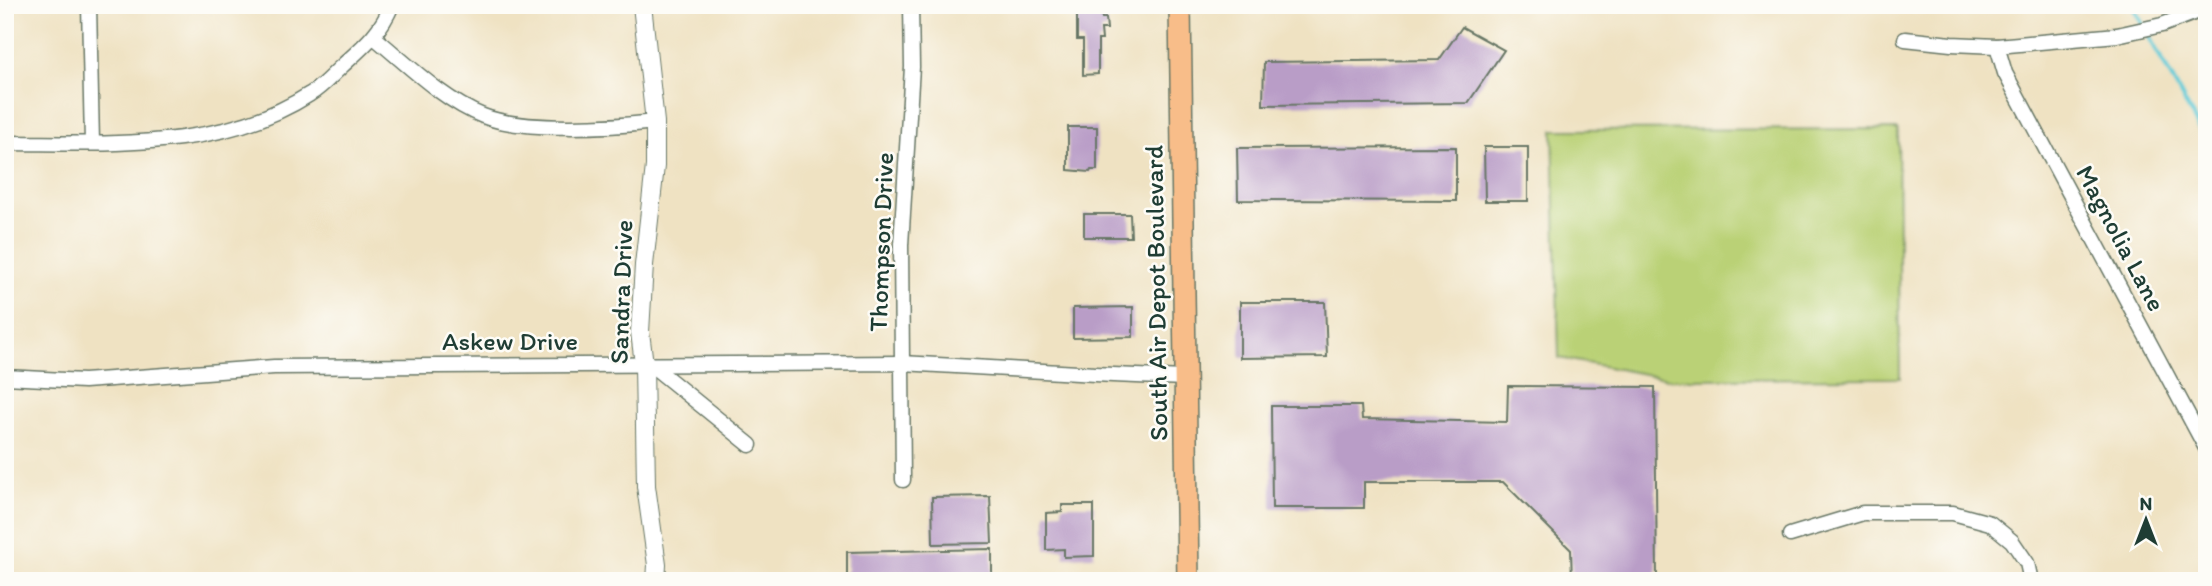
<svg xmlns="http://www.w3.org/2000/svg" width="2212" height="586" viewBox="0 0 2212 586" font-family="Itim,sans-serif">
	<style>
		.green { fill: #bad176; stroke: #6c8755; stroke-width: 2 }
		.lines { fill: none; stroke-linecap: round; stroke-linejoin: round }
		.stream { stroke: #5ecad7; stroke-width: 4.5 }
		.building { fill: #b99dc7 }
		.minor-casing { stroke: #687766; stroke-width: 17 }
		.tertiary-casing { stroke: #687766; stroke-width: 20 }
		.primary-casing { stroke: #687766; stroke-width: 24 }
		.minor { stroke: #fff; stroke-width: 14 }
		.tertiary { stroke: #fff; stroke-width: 18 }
		.primary { stroke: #f8bd89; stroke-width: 21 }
		.labels { text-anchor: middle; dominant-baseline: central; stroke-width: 5; stroke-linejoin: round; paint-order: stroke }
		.street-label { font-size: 26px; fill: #1f3d34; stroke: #fdfcf7 }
	</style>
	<rect width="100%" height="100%" fill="#fdfcf7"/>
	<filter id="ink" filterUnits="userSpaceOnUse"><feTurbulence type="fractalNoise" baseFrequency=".0143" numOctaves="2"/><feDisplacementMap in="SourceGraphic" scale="14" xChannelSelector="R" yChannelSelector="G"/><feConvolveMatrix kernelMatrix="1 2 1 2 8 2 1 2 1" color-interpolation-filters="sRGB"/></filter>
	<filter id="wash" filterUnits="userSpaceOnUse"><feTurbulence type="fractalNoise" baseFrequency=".00686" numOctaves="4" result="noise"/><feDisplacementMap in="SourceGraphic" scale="28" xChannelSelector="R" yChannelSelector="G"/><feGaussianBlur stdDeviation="1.57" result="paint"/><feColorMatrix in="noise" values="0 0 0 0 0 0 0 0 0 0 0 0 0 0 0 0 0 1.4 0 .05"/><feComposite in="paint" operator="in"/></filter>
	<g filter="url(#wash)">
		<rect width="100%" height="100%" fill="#efe2c2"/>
		<polygon class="green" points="1898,129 1900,378 1671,379 1559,358 1553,130"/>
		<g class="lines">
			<g class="stream">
				<polyline points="2132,5 2143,25"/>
				<polyline points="2147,33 2207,143"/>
			</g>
		</g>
		<g id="blocks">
			<g class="building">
				<polygon points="1077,7 1101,7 1102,18 1106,18 1107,29 1101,29 1102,40 1098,40 1098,74 1083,75 1083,40 1077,40"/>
				<polygon points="1462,27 1504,50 1468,103 1263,105 1264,62 1439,60"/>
				<polygon points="1068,127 1097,127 1097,170 1091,170 1090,172 1068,170"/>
				<polygon points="1456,147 1456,201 1238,200 1237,148"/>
				<polygon points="1484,147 1528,147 1528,201 1485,201"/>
				<polygon points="1084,214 1130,214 1131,237 1084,237"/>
				<polygon points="1240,302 1325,302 1327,357 1240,358"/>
				<polygon points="1133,307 1133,337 1073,338 1073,308"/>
				<polygon points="1508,386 1655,387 1657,581 1572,581 1571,550 1503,482 1364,482 1364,508 1272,508 1271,406 1361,406 1362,419 1507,422"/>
				<polygon points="990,496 992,543 933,544 932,497"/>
				<polygon points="1062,505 1094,505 1094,556 1064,557 1064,549 1046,550 1046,513 1062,512"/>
				<polygon points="992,549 992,581 847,581 847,552"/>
			</g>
		</g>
	</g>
	<g filter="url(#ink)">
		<use href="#blocks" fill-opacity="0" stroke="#687766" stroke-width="2"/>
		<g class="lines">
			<g class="minor-casing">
				<g id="minor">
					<polyline points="89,5 92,143"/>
					<path d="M374,37C407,64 444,101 483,116C523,132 611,127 655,122"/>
					<polyline points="1905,39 1951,44 1997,46 2117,35 2162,25 2207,8"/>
					<polyline points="1997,46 2005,73 2207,450"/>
					<path d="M5,143C108,143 220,152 310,94C322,87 332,75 342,66C364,46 380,33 392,5"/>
					<polyline points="650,364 750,445"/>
					<polyline points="5,377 84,381 274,367 902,363 1113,375 1184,378"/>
					<polyline points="903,480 901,245 912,67 911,5"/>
					<polyline points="1790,535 1863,513 1953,513 1990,523 2012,541 2027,563 2031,581"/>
				</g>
			</g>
			<g class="tertiary-casing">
				<polyline id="tertiary" points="642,5 655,122 655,166 644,265 640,332 644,364 646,486 657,565 656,581"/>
			</g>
			<g class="primary-casing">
				<polyline id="primary" points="1180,5 1188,581"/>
			</g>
			<use href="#minor" class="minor"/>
			<use href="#tertiary" class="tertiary"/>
			<use href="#primary" class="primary"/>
		</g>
	</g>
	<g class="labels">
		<g class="street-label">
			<text transform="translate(2121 238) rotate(62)">Magnolia Lane</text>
			<text transform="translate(881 242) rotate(-88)">Thompson Drive</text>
			<text transform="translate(621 292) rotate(-88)">Sandra Drive</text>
			<text transform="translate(1156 293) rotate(-91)">South Air Depot Boulevard</text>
			<text x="510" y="341">Askew Drive</text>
		</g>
	</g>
	<rect width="2212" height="586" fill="none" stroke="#fdfcf7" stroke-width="28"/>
	<g transform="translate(2146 520)" stroke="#fdfcf7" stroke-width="5" paint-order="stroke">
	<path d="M0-5L12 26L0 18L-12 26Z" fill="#1f3d34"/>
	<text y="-10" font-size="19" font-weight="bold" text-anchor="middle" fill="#1f3d34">N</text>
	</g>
</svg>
